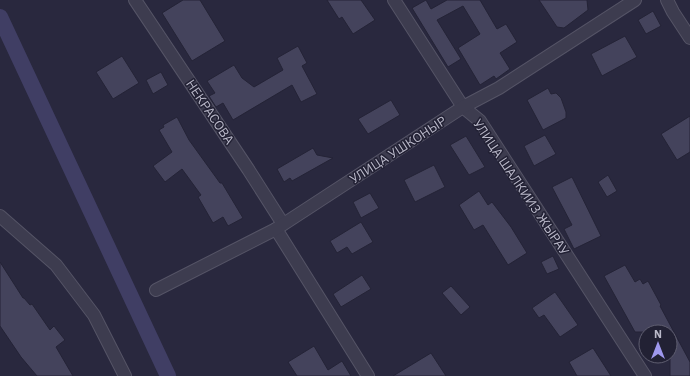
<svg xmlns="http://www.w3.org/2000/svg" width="690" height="376" viewBox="0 0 690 376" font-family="'IBM Plex Sans',sans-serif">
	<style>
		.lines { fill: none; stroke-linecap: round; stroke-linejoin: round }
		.canal { stroke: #403e64; stroke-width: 16 }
		.building { fill: #44435c; stroke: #242336 }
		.minor-casing { stroke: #555466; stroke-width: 14 }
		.minor { stroke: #3d3c4f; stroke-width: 12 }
		.labels { text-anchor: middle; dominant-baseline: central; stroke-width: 3; stroke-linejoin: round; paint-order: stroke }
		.street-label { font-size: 13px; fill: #bab9c9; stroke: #222134 }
	</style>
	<rect width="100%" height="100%" fill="#29283e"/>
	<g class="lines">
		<polyline class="canal" points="0,17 168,376"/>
	</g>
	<g class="building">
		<polygon points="183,0 200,0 225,41 192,61 162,13"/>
		<polygon points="327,0 361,0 375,20 353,34 342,17 339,19"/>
		<polygon points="426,0 431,9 447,0 480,0 497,29 506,24 517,42 500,53 510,69 496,79 494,76 480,85 458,48 480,34 463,6 437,20 461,59 448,67 412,8"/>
		<polygon points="539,0 587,0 588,10 564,28 557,27"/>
		<polygon points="653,11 661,26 646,34 638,20"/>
		<polygon points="625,36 637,57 602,76 591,54"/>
		<polygon points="298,46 307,63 302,66 317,94 301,102 292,85 233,120 223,103 216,107 209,96 215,93 207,81 234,65 242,78 254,87 283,70 277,58"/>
		<polygon points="122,56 139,83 113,99 96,72"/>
		<polygon points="161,72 168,85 153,94 146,80"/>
		<polygon points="548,88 551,94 556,93 561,98 566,112 566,118 543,130 527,100"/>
		<polygon points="391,100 400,115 368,134 358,119"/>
		<polygon points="690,116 690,152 677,160 661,134"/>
		<polygon points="177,117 189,140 220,183 222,183 243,218 228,226 223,217 213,223 198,197 201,195 182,169 165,182 153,166 172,152 159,130 164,127 163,125"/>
		<polygon points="545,135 556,154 534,166 524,146"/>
		<polygon points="466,136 485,167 469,175 450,145"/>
		<polygon points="313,148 317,155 333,158 292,181 290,178 284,182 277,169"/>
		<polygon points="434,165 445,187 415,202 404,180"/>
		<polygon points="608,175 617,191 607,197 598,182"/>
		<polygon points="572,177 601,236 574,249 564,229 572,225 552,187"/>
		<polygon points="479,191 488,205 492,202 511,227 527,253 508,265 483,225 474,230 459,205"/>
		<polygon points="370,193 379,208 361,218 353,202"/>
		<polygon points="361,222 373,242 352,254 347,247 337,253 330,241"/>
		<polygon points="553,256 559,269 547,274 541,262"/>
		<polygon points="0,262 23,298 24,298 30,305 32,304 50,330 54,326 65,340 56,347 73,376 37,376 21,357 0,326"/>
		<polygon points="625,265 635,282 640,279 643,284 648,281 661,305 660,306 690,362 690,376 670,376 670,332 635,332 604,276"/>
		<polygon points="362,275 371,289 341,307 333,294"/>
		<polygon points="451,286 470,307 461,315 442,293"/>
		<polygon points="555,292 578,325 560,337 544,315 539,318 532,308"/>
		<polygon points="314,346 328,370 342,361 351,376 297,376 288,362"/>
		<polygon points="593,348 611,376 577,376 569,362"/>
		<polygon points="431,353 446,376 393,376"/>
	</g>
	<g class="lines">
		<g class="minor-casing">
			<g id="minor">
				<polyline points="135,0 248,169 283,224"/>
				<polyline points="394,0 463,107 480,121 645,376"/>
				<polyline points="667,0 673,12 690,38"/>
				<polyline points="0,216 56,265 94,315 125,376"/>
				<polyline points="276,229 368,376"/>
				<polyline points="156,290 276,229 463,107 499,88 635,0"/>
			</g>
		</g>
		<use href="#minor" class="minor"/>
	</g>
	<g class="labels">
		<g class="street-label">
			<text transform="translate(210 112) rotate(56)">НЕКРАСОВА</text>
			<text transform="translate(398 150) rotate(-33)">УЛИЦА УШКОНЫР</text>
			<text transform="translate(521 187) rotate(56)">УЛИЦА ШАЛКИИЗ ЖЫРАУ</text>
		</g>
	</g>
	<g transform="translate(658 344)"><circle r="19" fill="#222134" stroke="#5f5e70"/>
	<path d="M0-3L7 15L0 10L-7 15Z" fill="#9f98ee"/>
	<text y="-6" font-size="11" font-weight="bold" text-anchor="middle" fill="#bab9c9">N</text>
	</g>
</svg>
